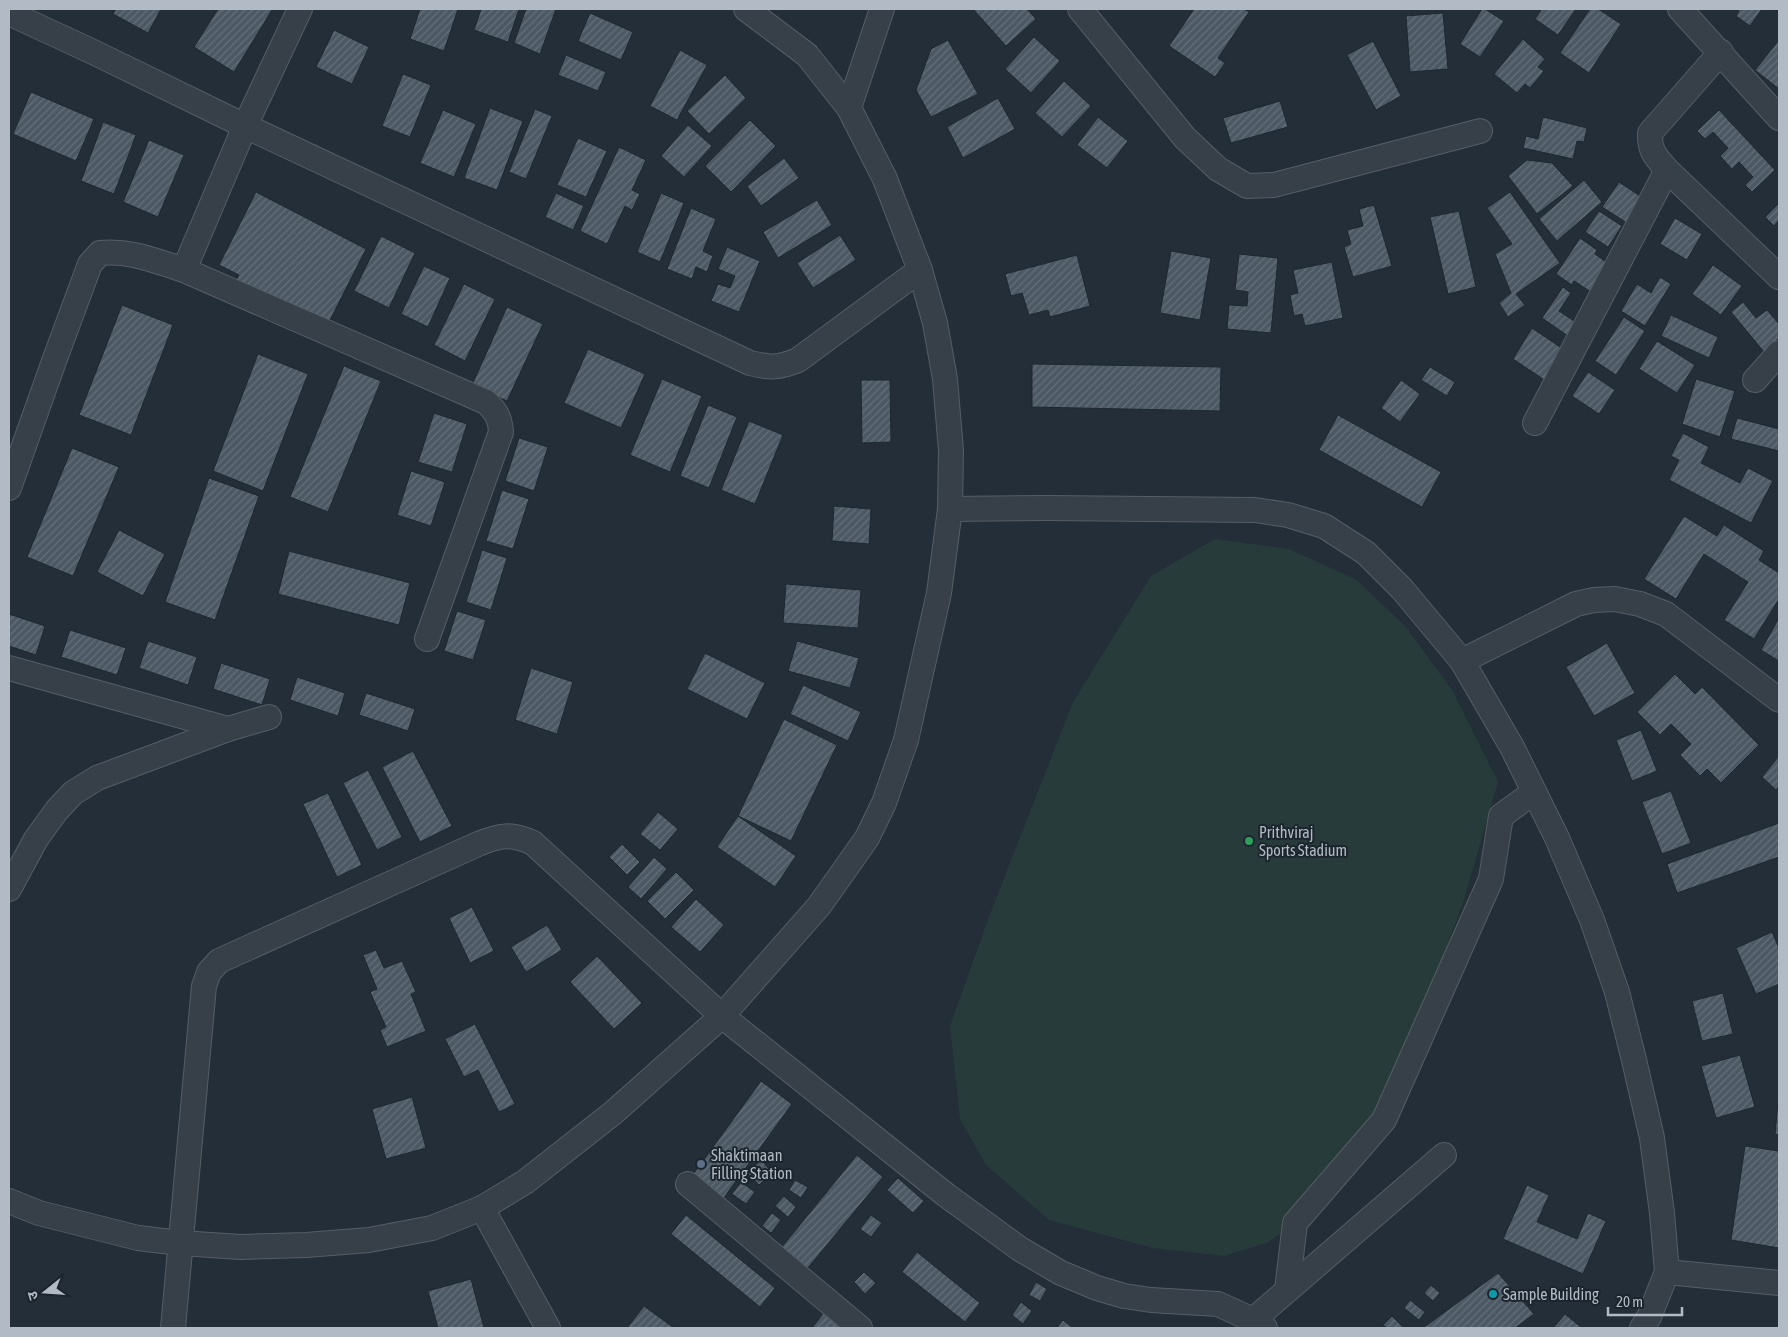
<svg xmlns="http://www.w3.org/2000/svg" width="1788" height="1337" viewBox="0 0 1788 1337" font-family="'Asap Condensed','Noto Sans Devanagari',sans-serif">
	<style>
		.garden { fill: #263b3a }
		.building { fill: url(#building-hatch); stroke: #1e2730 }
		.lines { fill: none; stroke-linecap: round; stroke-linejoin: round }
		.minor-casing { stroke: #555e67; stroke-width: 26 }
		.minor { stroke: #374049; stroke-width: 24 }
		.leisure-dot { fill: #2e9e5b; stroke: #1c252d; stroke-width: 2 }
		.service-dot { fill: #5c6f8a; stroke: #1c252d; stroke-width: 2 }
		.culture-dot { fill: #0f9aa8; stroke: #1c252d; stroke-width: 2 }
		.labels { text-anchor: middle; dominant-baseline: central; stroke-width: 4; stroke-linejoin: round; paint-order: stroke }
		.poi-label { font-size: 16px; fill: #b2bbc5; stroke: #1c252d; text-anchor: start }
	</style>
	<defs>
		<pattern id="building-hatch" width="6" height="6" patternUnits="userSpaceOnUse" patternTransform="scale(1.25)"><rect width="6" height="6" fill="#4c5964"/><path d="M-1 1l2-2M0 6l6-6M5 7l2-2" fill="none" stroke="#636f79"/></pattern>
	</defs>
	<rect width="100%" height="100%" fill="#232e38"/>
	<polygon class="garden" points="1215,539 1289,549 1357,580 1406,627 1452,690 1498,782 1464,900 1376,1139 1309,1212 1269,1242 1224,1256 1153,1248 1049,1220 986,1165 960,1119 950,1026 990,914 1073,702 1151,576"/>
	<g class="building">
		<polygon points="116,9 161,9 148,33 113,14"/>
		<polygon points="218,9 270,9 272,10 234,72 194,47"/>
		<polygon points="420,9 458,9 444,51 410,39"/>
		<polygon points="481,9 519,9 508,42 474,30"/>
		<polygon points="526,9 556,9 540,54 514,43"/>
		<polygon points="973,9 1027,9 1036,19 1006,46"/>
		<polygon points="1194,9 1244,9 1249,12 1218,58 1225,63 1215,77 1169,46"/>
		<polygon points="1482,9 1485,9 1504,21 1480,57 1460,44"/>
		<polygon points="1542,9 1576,9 1558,35 1535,19"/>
		<polygon points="1590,9 1598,9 1621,24 1589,73 1560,53"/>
		<polygon points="1736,9 1762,9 1750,26 1736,16 1739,11"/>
		<polygon points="590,13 633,32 621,60 578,41"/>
		<polygon points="1443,13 1448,69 1410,72 1406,16"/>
		<polygon points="334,30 369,47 352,84 316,67"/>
		<polygon points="1034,37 1060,61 1031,93 1005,69"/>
		<polygon points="1523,39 1545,59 1538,67 1544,71 1530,88 1525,84 1517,93 1494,74"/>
		<polygon points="948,40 978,94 931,117 916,90 931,49"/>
		<polygon points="1779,40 1779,89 1755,70"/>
		<polygon points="1373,41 1401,96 1376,110 1347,55"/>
		<polygon points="680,50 707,65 677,120 650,106"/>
		<polygon points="566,55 606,72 598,91 558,75"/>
		<polygon points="403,74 431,85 410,137 382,126"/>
		<polygon points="725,75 746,98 709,134 687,111"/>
		<polygon points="1064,81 1091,106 1062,137 1035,113"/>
		<polygon points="31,92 94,119 76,161 13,134"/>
		<polygon points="998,98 1015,129 963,158 947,127"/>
		<polygon points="1280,101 1288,127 1231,143 1223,118"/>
		<polygon points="490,108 523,121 497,190 464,178"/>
		<polygon points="535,109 552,116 526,179 509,172"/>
		<polygon points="443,110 476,124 454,177 420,163"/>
		<polygon points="1719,110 1775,170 1752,192 1745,185 1753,177 1739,162 1732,169 1720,156 1728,148 1713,132 1705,139 1697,131"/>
		<polygon points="1098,117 1128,141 1107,168 1077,145"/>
		<polygon points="1543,117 1587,128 1584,142 1577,141 1573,159 1523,148 1526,136 1538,139"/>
		<polygon points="750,120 776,146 731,192 705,166"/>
		<polygon points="103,122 136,135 114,194 81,181"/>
		<polygon points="688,125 712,146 684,177 661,156"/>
		<polygon points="578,138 607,151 586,197 557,185"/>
		<polygon points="149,140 184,155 158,217 123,202"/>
		<polygon points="619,147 646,160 632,190 640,194 632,210 625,206 607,244 580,231"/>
		<polygon points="784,158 799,178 761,206 747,186"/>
		<polygon points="1527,160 1552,163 1573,186 1537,214 1508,176"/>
		<polygon points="1584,180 1602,202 1557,241 1539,219"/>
		<polygon points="1619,182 1643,198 1627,223 1602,207"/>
		<polygon points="256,192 366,249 327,326 233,285 239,275 219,265"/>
		<polygon points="1510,192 1560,263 1516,294 1525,305 1508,317 1499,303 1511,293 1495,254 1512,244 1487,208"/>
		<polygon points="556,193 584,206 573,230 545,217"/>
		<polygon points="661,193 684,203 660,262 637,252"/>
		<polygon points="817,200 832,225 778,258 763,232"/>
		<polygon points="1779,203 1779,220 1774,226 1765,217"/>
		<polygon points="1374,205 1392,266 1353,277 1344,247 1351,244 1347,230 1363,226 1359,209"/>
		<polygon points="691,208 716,219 703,251 713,256 707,272 696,267 692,279 667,269"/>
		<polygon points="1459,211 1476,287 1448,294 1430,217"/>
		<polygon points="1599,211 1622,226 1608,247 1585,232"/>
		<polygon points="1675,218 1702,234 1687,260 1660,244"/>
		<polygon points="840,235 856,260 813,288 797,263"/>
		<polygon points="381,236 415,253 389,308 354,291"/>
		<polygon points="1580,238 1597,250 1595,254 1609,264 1591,292 1574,281 1572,285 1556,274"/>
		<polygon points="727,247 760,261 739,312 711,301 718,284 730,288 735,276 718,269"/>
		<polygon points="1171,251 1211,258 1200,320 1160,313"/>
		<polygon points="1239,254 1278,258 1271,333 1227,329 1229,305 1247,306 1248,292 1235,290"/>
		<polygon points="1077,255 1090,306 1050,317 1048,310 1029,315 1022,293 1011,296 1005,274"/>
		<polygon points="1332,262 1343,318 1305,326 1302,314 1294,316 1290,295 1298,293 1293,270"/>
		<polygon points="1713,265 1742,286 1721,315 1692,294"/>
		<polygon points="424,266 450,278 428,327 401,314"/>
		<polygon points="1660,277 1671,284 1645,326 1621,311 1637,284 1651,293"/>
		<polygon points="464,284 495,299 465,361 434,345"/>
		<polygon points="1563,287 1571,293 1559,311 1580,325 1571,338 1542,318"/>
		<polygon points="1743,302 1756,318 1767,310 1779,324 1779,338 1764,352 1731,312"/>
		<polygon points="122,305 173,325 131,435 79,415"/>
		<polygon points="507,307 543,324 507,401 472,385"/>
		<polygon points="1671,315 1718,337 1709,358 1661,336"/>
		<polygon points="1624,317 1645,331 1616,375 1595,361"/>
		<polygon points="1532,328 1566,351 1546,381 1513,359"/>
		<polygon points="1657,341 1695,365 1677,393 1639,369"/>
		<polygon points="588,349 645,374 621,428 564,403"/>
		<polygon points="258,354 308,374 263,491 213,471"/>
		<polygon points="1032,364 1221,367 1220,411 1032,407"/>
		<polygon points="344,366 381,381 328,512 290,497"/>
		<polygon points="1430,367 1455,382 1447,396 1421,380"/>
		<polygon points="1588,372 1615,390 1599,414 1572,396"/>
		<polygon points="662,379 702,396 670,472 630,455"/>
		<polygon points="1696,379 1735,391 1720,437 1682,424"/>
		<polygon points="861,380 890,380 891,442 862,443"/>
		<polygon points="1401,380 1420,394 1400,422 1381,408"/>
		<polygon points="708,405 737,417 709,488 680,476"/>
		<polygon points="434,413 467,424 452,472 418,462"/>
		<polygon points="1338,415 1441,472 1422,507 1319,450"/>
		<polygon points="1737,418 1779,429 1779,451 1731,439"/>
		<polygon points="749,421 783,435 755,504 721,490"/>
		<polygon points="1683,433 1709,447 1701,463 1740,483 1748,468 1773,481 1751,523 1669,480 1679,460 1671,456"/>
		<polygon points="519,438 548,447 534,491 505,481"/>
		<polygon points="72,448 119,467 73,576 27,557"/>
		<polygon points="411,471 445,482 431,526 397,515"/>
		<polygon points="209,478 259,496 215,620 165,602"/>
		<polygon points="502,490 529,499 513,549 486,541"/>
		<polygon points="834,506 871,509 869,544 832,541"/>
		<polygon points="1684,516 1717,536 1724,525 1764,551 1759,560 1779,573 1779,599 1754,639 1724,620 1748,582 1704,554 1676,599 1644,579"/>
		<polygon points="119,530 165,554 143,596 97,572"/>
		<polygon points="482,550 507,558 491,610 466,602"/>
		<polygon points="289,551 410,583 399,625 278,594"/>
		<polygon points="786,584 861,590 858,628 783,623"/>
		<polygon points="457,611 486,620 473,660 444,651"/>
		<polygon points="9,614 45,626 36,655 9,646"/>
		<polygon points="1779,618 1779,661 1761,650"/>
		<polygon points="70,630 126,648 117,675 61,657"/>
		<polygon points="148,641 197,657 188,685 139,668"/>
		<polygon points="797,641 859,658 850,688 788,671"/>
		<polygon points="1607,643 1635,693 1594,716 1566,667"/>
		<polygon points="705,653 765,683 747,719 687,689"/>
		<polygon points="221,663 270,679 262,705 213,689"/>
		<polygon points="531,668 573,682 557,734 515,720"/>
		<polygon points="1675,674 1695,694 1702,687 1759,745 1721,783 1707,769 1700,776 1680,755 1691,744 1671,724 1660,735 1637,712"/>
		<polygon points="297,677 345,693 338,716 290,700"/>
		<polygon points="803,685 861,712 848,741 790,714"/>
		<polygon points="366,693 415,709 408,731 359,715"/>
		<polygon points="784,719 837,745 791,841 738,816"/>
		<polygon points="1641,730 1657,771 1632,781 1616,740"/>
		<polygon points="413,751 452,826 420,842 382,767"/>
		<polygon points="1779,756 1779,786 1776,790 1762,777"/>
		<polygon points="368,770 402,837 377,850 343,783"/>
		<polygon points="1671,791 1691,843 1662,854 1642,802"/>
		<polygon points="328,793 362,865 337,877 303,804"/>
		<polygon points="658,812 678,829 660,850 640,834"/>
		<polygon points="738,816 796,856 775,887 717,847"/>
		<polygon points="1779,823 1779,857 1677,893 1667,864"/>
		<polygon points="622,844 640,862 627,875 609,857"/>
		<polygon points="654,857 667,869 641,899 628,887"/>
		<polygon points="676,872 694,890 665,919 647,901"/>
		<polygon points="696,899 724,925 700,952 671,927"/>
		<polygon points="472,907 494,951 470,963 449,918"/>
		<polygon points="547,925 562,950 526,972 511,947"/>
		<polygon points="1772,932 1779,948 1779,984 1756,994 1736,948"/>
		<polygon points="376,950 384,968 402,961 416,992 411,994 426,1031 387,1047 380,1030 386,1027 370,992 377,989 363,955"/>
		<polygon points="597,956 642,1003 614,1029 570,982"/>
		<polygon points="1723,993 1733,1034 1702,1041 1692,1001"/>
		<polygon points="475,1024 515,1104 499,1112 478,1070 464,1077 445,1039"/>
		<polygon points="1740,1055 1755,1107 1716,1118 1701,1066"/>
		<polygon points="761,1081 792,1104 723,1199 692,1176"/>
		<polygon points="412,1097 426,1148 386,1159 372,1109"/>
		<polygon points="1778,1102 1779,1102 1779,1135 1775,1134"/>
		<polygon points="1745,1146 1779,1151 1779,1248 1731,1240"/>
		<polygon points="857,1155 883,1177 807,1269 781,1248"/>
		<polygon points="761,1160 772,1172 759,1185 747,1173"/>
		<polygon points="898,1178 924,1201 913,1213 887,1190"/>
		<polygon points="795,1180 808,1187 801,1198 789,1190"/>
		<polygon points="741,1182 755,1192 746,1204 732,1194"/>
		<polygon points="1527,1185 1549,1195 1537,1222 1577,1239 1588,1213 1606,1221 1583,1274 1503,1239"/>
		<polygon points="784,1196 796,1207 788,1217 775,1206"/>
		<polygon points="772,1213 781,1220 771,1233 762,1226"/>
		<polygon points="686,1215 775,1288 760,1307 671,1234"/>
		<polygon points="871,1215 882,1223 871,1237 860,1229"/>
		<polygon points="917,1252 980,1303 965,1322 902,1272"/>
		<polygon points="864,1272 876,1283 865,1294 854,1282"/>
		<polygon points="1498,1273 1534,1314 1515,1328 1423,1328"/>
		<polygon points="471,1279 484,1328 438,1328 428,1291"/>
		<polygon points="1036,1282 1047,1289 1040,1301 1029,1295"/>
		<polygon points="1431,1285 1440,1293 1433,1301 1424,1293"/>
		<polygon points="1410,1300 1425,1312 1419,1320 1404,1308"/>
		<polygon points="1021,1302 1032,1311 1023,1324 1012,1315"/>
		<polygon points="644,1306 674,1328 627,1328"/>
		<polygon points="825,1311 846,1328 812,1328"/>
		<polygon points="1565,1314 1582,1328 1556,1328 1554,1327"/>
		<polygon points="1392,1316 1404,1328 1387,1328 1383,1325"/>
		<polygon points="1063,1320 1073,1328 1057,1328"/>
	</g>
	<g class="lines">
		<g class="minor-casing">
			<g id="minor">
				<polyline points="1080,9 1185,138 1218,169 1247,186 1274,185 1480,131"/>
				<polyline points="1680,9 1779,118"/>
				<path d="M9,13L91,51L245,126L750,363C770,368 779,368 798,360L920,270"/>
				<path d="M1721,52L1650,133C1649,151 1656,157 1667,170L1779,277"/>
				<polyline points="849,108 882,9"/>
				<polyline points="184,270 245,126 300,9"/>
				<polyline points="1755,380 1779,353"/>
				<polyline points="1535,423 1667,170"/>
				<path d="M9,488L53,364L90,264L100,253C131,250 155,261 184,270L486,402C496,411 500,418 501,432L427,639"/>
				<polyline points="950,509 1046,508 1255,510 1288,515 1324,526 1366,553 1402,589 1462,661 1512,747 1557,838 1592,920 1617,992 1634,1060 1652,1138 1662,1213 1667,1272 1649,1317 1642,1328"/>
				<polyline points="1462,661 1576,604 1594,600 1615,599 1640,604 1666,614 1779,700"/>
				<polyline points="9,668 228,729 269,717"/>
				<polyline points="9,889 36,839 57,810 73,793 97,778 228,729"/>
				<polyline points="688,1184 860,1328"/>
				<polyline points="9,1201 39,1213 138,1238 180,1243 241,1247 306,1245 369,1240 432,1228 482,1208 525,1182 613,1113 722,1016 819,906 867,838 884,803 906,740 939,593 950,509 951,451 945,379 935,323 920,270 885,179 849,108 807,55 746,9"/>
				<polyline points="482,1208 548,1328"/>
				<polyline points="1667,1272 1779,1283"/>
				<polyline points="1287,1290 1295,1223 1384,1120 1491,879 1501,816 1534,792"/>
				<polyline points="1253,1320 1444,1155"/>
				<path d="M173,1328L204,986L209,972L219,961L478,844C500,835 511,833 533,843L722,1016L946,1195L1020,1249L1061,1273L1097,1288L1124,1296L1151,1300L1218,1304L1253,1320L1265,1328"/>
			</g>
		</g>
		<use href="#minor" class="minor"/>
	</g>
	<circle class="leisure-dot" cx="1249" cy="841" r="5"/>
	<circle class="service-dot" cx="701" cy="1164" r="5"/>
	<circle class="culture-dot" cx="1493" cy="1294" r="5"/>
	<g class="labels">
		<g class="poi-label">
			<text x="1259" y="832">Prithviraj<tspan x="1259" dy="18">Sports Stadium</tspan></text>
			<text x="711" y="1155">Shaktimaan<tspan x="711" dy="18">Filling Station</tspan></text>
			<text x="1503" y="1294">Sample Building</text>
		</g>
	</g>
	<rect width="1788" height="1337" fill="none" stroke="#b2bbc5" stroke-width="20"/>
	<g transform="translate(45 1292) rotate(253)" stroke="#1c252d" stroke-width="4" paint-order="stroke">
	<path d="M0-4L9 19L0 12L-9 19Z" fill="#b2bbc5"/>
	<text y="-8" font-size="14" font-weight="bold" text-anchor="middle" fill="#b2bbc5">उ</text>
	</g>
	<path d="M1608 1307v8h74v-8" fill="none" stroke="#b2bbc5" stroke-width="2.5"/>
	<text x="1616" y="1307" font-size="15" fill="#b2bbc5" stroke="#1c252d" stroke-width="4" paint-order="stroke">20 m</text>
</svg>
